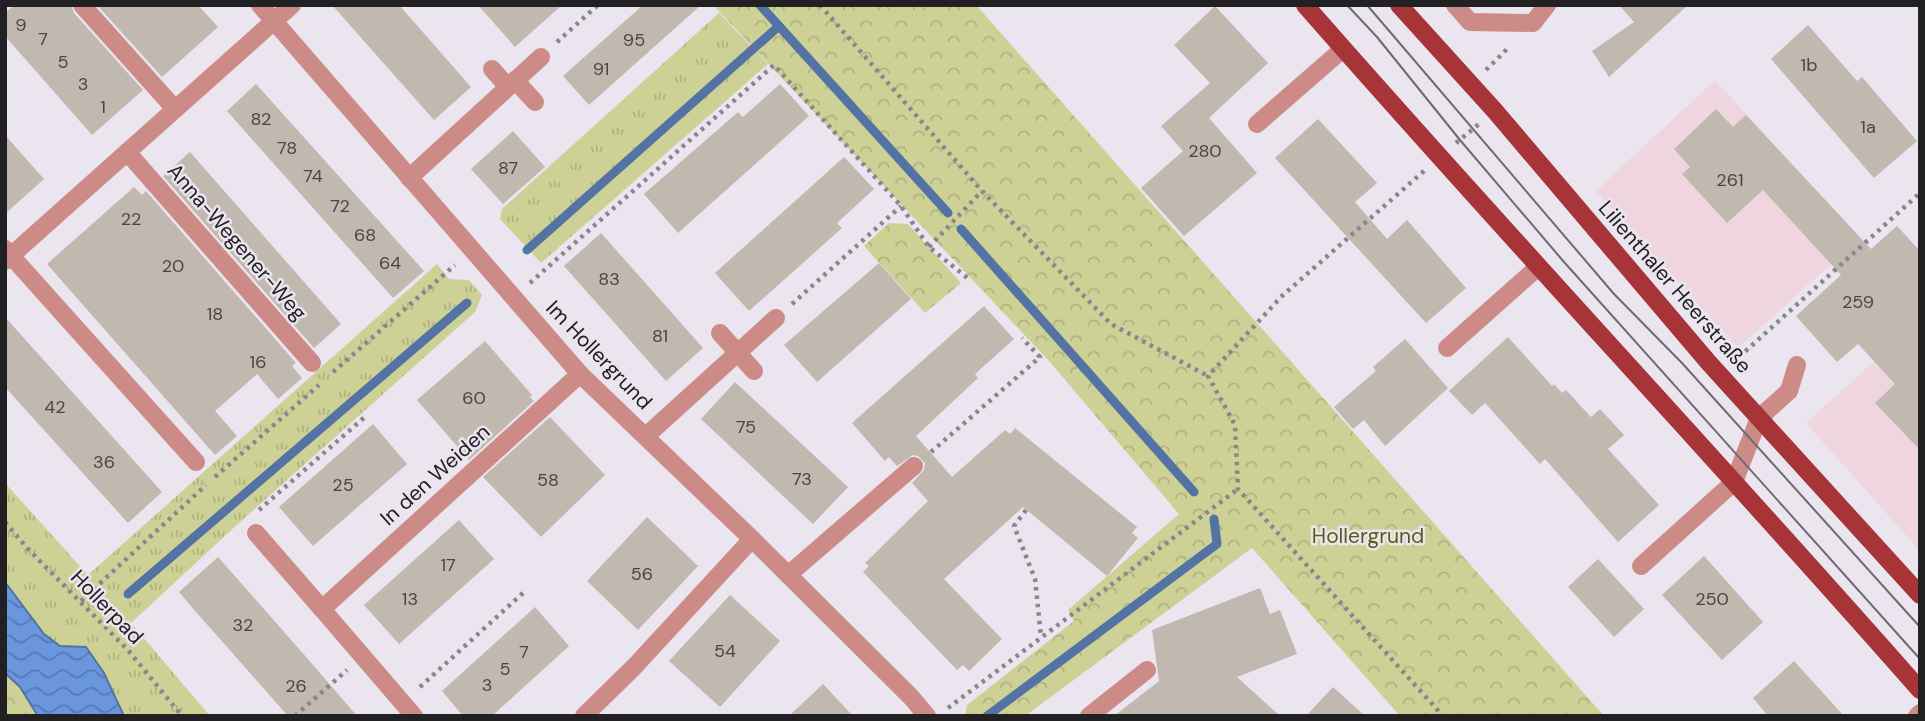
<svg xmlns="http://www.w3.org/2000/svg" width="1925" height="721" viewBox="0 0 1925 721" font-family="'DM Sans',sans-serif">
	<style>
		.commercial { fill: #efd6de }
		.grass { fill: url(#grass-tufts) }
		.park { fill: url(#park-crowns) }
		.water { fill: url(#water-waves); stroke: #5373a5; stroke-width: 2 }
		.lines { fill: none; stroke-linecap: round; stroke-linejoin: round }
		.stream { stroke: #5373a5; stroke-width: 9 }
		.building { fill: #c1b8b0 }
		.path { stroke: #89868d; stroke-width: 4.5; stroke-dasharray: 3.5 5; stroke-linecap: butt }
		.minor { stroke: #cc8b87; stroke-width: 18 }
		.major { stroke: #a73437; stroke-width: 18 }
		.tram { stroke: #6d6a70; stroke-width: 2 }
		.labels { text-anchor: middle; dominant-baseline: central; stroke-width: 5; stroke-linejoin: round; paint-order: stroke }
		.number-label { font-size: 18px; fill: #494646 }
		.street-label { font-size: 21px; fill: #212023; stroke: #eae5ef }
		.park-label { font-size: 21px; fill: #595b17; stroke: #eae5ef }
	</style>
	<defs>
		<pattern id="grass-tufts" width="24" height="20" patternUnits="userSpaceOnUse" patternTransform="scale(1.75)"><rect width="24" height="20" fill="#cdd195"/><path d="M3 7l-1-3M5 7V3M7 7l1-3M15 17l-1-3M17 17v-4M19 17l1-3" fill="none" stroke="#b0b380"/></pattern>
		<pattern id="park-crowns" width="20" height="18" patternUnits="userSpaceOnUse" patternTransform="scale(1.75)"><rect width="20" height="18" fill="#cdd195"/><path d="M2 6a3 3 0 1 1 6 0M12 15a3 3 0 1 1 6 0" fill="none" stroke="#b0b380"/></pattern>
		<pattern id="water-waves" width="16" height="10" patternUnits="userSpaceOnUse" patternTransform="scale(1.75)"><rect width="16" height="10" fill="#6996dd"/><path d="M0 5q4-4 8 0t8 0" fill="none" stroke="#567ab3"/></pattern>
	</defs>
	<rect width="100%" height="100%" fill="#eae5ef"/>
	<g class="commercial">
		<polygon points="1715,80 1860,238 1738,348 1596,191"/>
		<polygon points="1920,320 1920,551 1806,423"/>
	</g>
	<g class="grass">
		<polygon points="719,13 768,64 541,263 500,219 502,209"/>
		<polygon points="437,264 449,279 469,280 482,295 475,312 240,522 131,623 210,716 124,716 60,646 44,634 5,582 5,483 88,575"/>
	</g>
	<g class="park">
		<polygon points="713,5 976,5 1604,716 1400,716 1252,548 1025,716 965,716 967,705 1074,621 1068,610 1179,514 1049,361"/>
		<polygon points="889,223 908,224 961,283 925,313 864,246"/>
		<polygon points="5,620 89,716 5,716"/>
	</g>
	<polygon class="water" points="5,582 44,634 60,646 86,647 104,673 124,716 38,716 20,687 5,673"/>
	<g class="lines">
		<g class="stream">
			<polyline points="760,5 948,213"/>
			<polyline points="961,229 1194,492"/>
			<polyline points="527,250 779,26"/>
			<polyline points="128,594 467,303"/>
			<polyline points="987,716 1217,544 1214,519"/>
		</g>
	</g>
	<g class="building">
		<polygon points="14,5 71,5 74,13 143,90 92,135 5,36 5,13"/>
		<polygon points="97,5 198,5 218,27 162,77"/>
		<polygon points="332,5 399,5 471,87 434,120"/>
		<polygon points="478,5 562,5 515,47"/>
		<polygon points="643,5 701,5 589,105 563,76"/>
		<polygon points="1619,5 1688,5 1609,77 1592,51 1634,22"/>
		<polygon points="1215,6 1268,63 1209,118 1257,173 1184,236 1141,188 1183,151 1161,126 1210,83 1174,45"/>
		<polygon points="1808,25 1857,81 1862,77 1917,141 1874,178 1771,59"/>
		<polygon points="256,84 424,271 393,298 227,111"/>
		<polygon points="780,84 809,116 678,233 644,194 738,112 743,117"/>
		<polygon points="1716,109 1733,127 1746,115 1871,249 1897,226 1920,251 1920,450 1875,403 1895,384 1858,344 1837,362 1796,316 1841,275 1763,190 1727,223 1682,174 1690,167 1674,149"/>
		<polygon points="1318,119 1377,183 1355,202 1387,239 1407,220 1466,288 1426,323 1275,158"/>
		<polygon points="513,131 545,167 503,204 471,169"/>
		<polygon points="5,135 44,179 5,214"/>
		<polygon points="190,152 341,324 314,348 163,176"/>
		<polygon points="844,157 874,189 837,223 842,228 749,311 715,273"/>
		<polygon points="134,187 142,195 146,191 296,363 292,366 302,378 278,399 257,374 215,411 237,436 215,455 47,264"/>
		<polygon points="601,233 703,348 666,381 564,266"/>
		<polygon points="879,263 911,299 817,382 784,345"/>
		<polygon points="984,306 1014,339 975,374 978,378 916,436 952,477 1005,430 1010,434 1015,428 1137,527 1132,533 1138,538 1107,576 1023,507 944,579 1002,639 969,671 963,665 957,670 863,572 869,566 865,563 928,501 912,483 924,470 925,463 918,456 913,455 897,466 889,457 885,461 852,423"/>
		<polygon points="5,317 162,492 128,523 5,387"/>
		<polygon points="1508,337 1552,386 1554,384 1562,393 1566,390 1591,417 1600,409 1624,435 1608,449 1659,505 1618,542 1545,459 1540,464 1485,403 1472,415 1449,391"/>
		<polygon points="1405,339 1448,388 1385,446 1364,420 1353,429 1334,407 1376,371 1373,367"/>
		<polygon points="485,341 532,395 530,397 534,401 469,460 417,400"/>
		<polygon points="735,382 848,487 813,524 701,419"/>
		<polygon points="550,417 605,475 541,537 483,477"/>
		<polygon points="373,424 407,464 313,546 279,507"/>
		<polygon points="647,517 698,566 638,630 587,581"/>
		<polygon points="459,520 494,559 399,644 364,605"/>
		<polygon points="1704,556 1763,622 1722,660 1662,595"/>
		<polygon points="218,557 307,658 357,716 288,716 196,612 179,592"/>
		<polygon points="1598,559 1644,609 1614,637 1568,587"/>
		<polygon points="1260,588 1270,614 1280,610 1297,654 1237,677 1280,716 1114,716 1159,681 1152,630"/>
		<polygon points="730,595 780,641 720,707 669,661"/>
		<polygon points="535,607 569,646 492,716 463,716 442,691"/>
		<polygon points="1794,661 1844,716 1768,716 1753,698"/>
		<polygon points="823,684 853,716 789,716"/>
		<polygon points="1333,687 1365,716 1306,716"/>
	</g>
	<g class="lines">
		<g class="path">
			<polyline points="820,5 982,191 1111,324 1208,376"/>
			<polyline points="557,42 598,5"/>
			<polyline points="1486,70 1510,46"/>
			<polyline points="1456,143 1479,124"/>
			<polyline points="1424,171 1282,296 1208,376 1235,425 1238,489 1443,716"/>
			<polyline points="929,247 982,191"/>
			<polyline points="530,283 774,65 901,206 929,247 970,280"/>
			<polyline points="792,304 901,206"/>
			<polyline points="1739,357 1920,193"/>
			<polyline points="333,372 455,265"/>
			<polyline points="931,452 1040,357 1022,338"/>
			<polyline points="215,477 319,385"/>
			<polyline points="259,510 366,416"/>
			<polyline points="1026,510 1014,526 1035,579 1041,637"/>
			<polyline points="5,522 28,549 127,649 182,716"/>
			<polyline points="81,601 206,485"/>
			<polyline points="420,687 523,593"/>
			<polyline points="948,708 1238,489"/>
			<polyline points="295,716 347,670"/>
		</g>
		<g class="minor">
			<polyline points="82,5 175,109"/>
			<polyline points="260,5 580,374 752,539 911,697 927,716"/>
			<polyline points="1455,5 1470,22 1533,23 1547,5"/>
			<polyline points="492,69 508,87"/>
			<polyline points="515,80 535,102"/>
			<polyline points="1257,124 1343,49"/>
			<polyline points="127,152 312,363"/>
			<polyline points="409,178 541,57"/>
			<polyline points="5,249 196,462"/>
			<polyline points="5,261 292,5"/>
			<polyline points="720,333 754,371"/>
			<polyline points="1447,348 1538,267"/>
			<polyline points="646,436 776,318"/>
			<polyline points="256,533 322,609"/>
			<polyline points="1641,566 1734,482 1759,418 1789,391 1797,365"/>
			<polyline points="788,575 914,466"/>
			<polyline points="414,716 322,609 580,374"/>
			<polyline points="584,716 634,667 752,539"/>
			<polyline points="1089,716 1147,670"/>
			<polyline points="1917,716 1920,713"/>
		</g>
		<g class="major">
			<path d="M1305,5C1507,236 1717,459 1920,690"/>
			<polyline points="1399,5 1495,111 1709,363 1920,595"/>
		</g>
		<g class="tram">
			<polyline points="1347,5 1377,37 1460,140 1564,262 1920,659"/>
			<polyline points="1367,5 1614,294 1682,363 1920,627"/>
		</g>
	</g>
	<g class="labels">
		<g class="number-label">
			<text x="21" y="25">9</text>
			<text x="43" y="39">7</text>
			<text x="634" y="40">95</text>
			<text x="63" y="62">5</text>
			<text x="1809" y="65">1b</text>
			<text x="601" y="69">91</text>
			<text x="83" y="84">3</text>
			<text x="103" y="107">1</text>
			<text x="261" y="119">82</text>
			<text x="1868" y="127">1a</text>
			<text x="287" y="148">78</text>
			<text x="1205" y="151">280</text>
			<text x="508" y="168">87</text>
			<text x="313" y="176">74</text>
			<text x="1730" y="180">261</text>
			<text x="340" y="206">72</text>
			<text x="131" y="219">22</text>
			<text x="365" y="235">68</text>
			<text x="390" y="263">64</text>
			<text x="173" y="266">20</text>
			<text x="609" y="279">83</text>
			<text x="1858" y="302">259</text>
			<text x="215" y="314">18</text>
			<text x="660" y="336">81</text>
			<text x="258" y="362">16</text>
			<text x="474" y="398">60</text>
			<text x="55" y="407">42</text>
			<text x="746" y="427">75</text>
			<text x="104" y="462">36</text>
			<text x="802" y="479">73</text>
			<text x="548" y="480">58</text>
			<text x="343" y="485">25</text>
			<text x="448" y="565">17</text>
			<text x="642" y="574">56</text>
			<text x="410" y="599">13</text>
			<text x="1712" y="599">250</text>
			<text x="243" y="625">32</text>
			<text x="725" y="651">54</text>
			<text x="524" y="652">7</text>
			<text x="505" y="669">5</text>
			<text x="487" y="685">3</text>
			<text x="296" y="686">26</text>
		</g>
		<g class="street-label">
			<text transform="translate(237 242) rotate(49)">Anna-Wegener-Weg</text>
			<text transform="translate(1675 287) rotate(49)">Lilienthaler Heerstraße</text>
			<text transform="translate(599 355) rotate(46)">Im Hollergrund</text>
			<text transform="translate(435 475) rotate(-42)">In den Weiden</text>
			<text transform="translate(107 607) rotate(46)">Hollerpad</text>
		</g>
		<g class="park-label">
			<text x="1368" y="536">Hollergrund</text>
		</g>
	</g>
	<rect width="1925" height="721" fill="none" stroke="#212023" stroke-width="14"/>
</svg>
